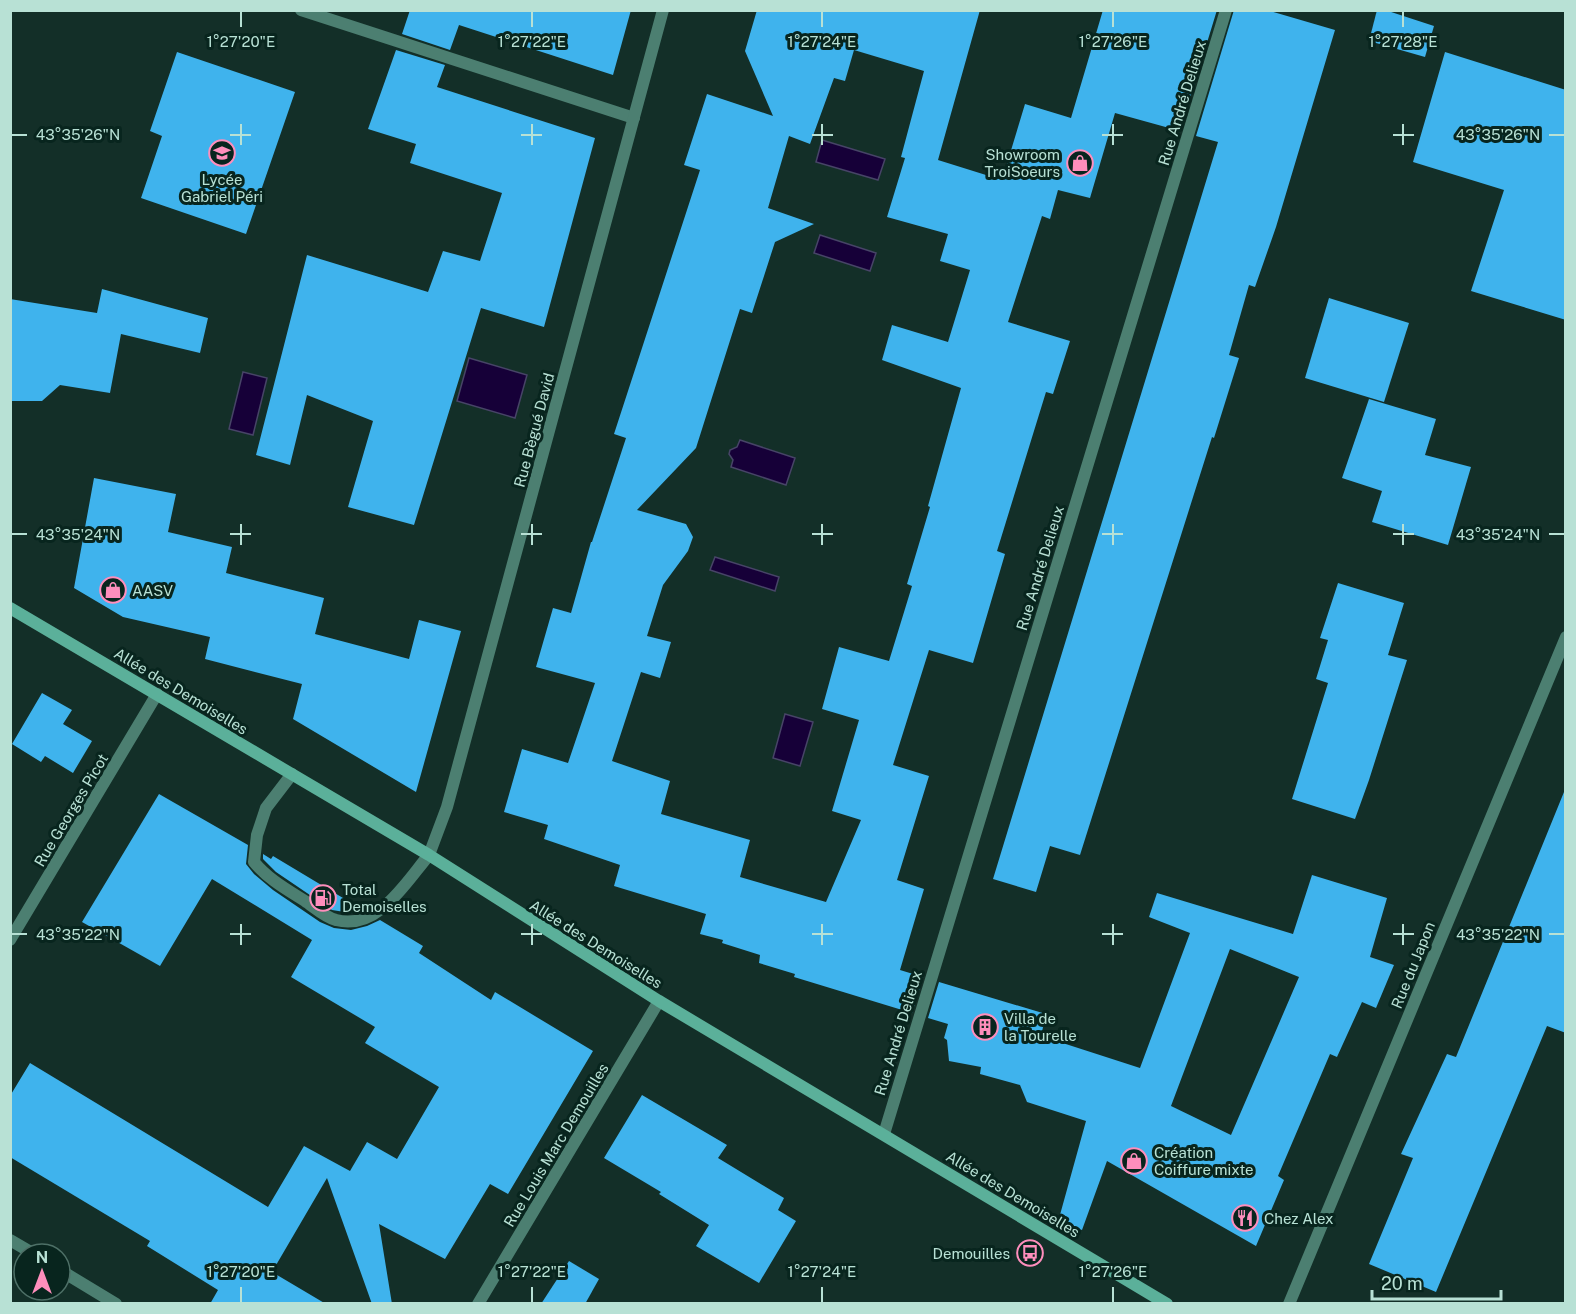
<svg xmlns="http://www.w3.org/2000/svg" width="1576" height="1314" viewBox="0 0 1576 1314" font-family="'Public Sans',sans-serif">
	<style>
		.water { fill: #160038; stroke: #474467; stroke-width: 1.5 }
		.building { fill: #3fb3ed; fill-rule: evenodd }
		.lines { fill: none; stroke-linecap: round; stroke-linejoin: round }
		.service { stroke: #4c7f71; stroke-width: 12 }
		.minor { stroke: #4c7f71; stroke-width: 12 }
		.secondary { stroke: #5bb09a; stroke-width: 12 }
		.ticks { fill: none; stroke: #b8e1d5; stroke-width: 2 }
		.labels { text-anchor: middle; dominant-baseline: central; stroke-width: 6; stroke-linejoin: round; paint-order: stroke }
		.street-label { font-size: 15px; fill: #b8e1d5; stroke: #08251e }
		.poi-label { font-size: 15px; fill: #b8e1d5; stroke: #08251e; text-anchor: start }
		.ticks-label { font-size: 15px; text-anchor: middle; fill: #b8e1d5; stroke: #08251e; stroke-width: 6; stroke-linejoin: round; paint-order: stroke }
	</style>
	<rect width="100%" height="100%" fill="#132f28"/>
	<g class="water">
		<polygon points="822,140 885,159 878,180 816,162"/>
		<polygon points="820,235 876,253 870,271 814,253"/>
		<polygon points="469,358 527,375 515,418 457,401"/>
		<polygon points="243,372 267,378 253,435 229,429"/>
		<polygon points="740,440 795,458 786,485 731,467 733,460 729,454 730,450 737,447"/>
		<polygon points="715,557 779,577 775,591 710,570"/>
		<polygon points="785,714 813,722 800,766 773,758"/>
	</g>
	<g class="building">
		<polygon points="410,10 631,10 613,75 459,25 450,50 402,34"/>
		<path d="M757,10H980L938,160L1002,180L1025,104L1071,118L1103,10H1217L1180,131L1115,113L1090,198L1058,190L1050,219L1042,216L1008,322L1070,341L1053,394L1046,392L997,551L1005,554L973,663L929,650L893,765L929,776L897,880L924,889L900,970L923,977L912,1013L794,977L795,974L759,963L760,955L722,943L723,940L700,934L706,914L614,886L620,865L544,839L548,825L504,812L522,749L568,763L595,683L536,667L553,608L571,613L591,542H592L626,438L614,434L700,170L684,165L707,94L773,116L745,51ZM854,50L924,71L901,157L905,158L887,217L948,234L940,261L970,270L948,342L892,325L882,360L961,388L928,506L930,507L907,584L912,586L889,661L839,647L822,709L859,720L832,811L861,820L826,902L740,877L750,840L661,814L670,781L612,761L641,672L660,678L671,642L647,636L663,585L688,551L693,537L686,524L637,510L696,448L740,309L752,313L775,242L814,224L768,208L789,136L810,144L834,78L845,81Z"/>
		<polygon points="1234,10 1267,10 1335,30 1276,227 1255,287 1249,285 1229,355 1239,358 1214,438 1212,437 1080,855 1050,846 1036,892 993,879 1218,142 1196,136"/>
		<polygon points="1377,10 1385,10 1434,26 1425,57 1369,41"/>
		<polygon points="396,50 445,65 437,87 595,138 544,327 481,308 414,525 348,507 373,421 307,395 290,465 256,455 307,255 428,292 443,251 480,261 502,193 410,163 416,144 368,129"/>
		<polygon points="177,52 295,92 246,234 141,198 162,136 150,131"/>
		<polygon points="1445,52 1566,90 1566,320 1471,291 1504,190 1413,162"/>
		<polygon points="102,289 208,318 200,353 121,334 110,393 60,385 42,401 10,401 10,299 97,313"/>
		<polygon points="1329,298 1409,323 1384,402 1305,378"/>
		<polygon points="1369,399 1436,419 1425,455 1471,467 1448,545 1372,522 1382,491 1342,478"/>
		<polygon points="94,478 176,494 168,532 232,547 226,573 324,598 315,634 409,659 419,620 461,631 416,792 293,719 302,684 205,659 210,637 123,617 74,588"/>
		<polygon points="1338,583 1404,603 1388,655 1407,660 1369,780 1355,819 1292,799 1328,683 1316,679 1328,640 1320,638"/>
		<polygon points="42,693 72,710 63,724 92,741 73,773 45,756 41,762 12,744"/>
		<polygon points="1564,792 1566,1033 1547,1026 1436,1292 1369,1264 1413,1158 1401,1154 1447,1054 1456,1057"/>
		<polygon points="159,794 248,845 246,864 254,874 273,890 320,922 334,928 351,930 367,926 380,920 423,946 419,953 491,1000 495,992 593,1051 508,1194 490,1184 445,1259 379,1224 392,1304 372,1304 327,1178 272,1272 326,1304 210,1304 218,1290 147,1246 150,1241 10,1157 10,1096 30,1063 268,1207 304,1146 350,1171 367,1142 397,1159 439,1087 365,1043 375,1027 291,977 312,940 212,879 160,966 82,922"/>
		<polygon points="263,854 271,859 273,856 363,910 351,913 332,910 276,872 263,859"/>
		<path d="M1312,875L1387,898L1370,957L1394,965L1376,1008L1362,1002L1337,1057L1330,1054L1278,1176L1284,1180L1256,1246L1107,1161L1082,1230L1058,1222L1086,1121L1027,1102L1020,1085L980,1074L981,1067L949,1061L947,1040L944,1038L948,1024L928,1018L939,982L1046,1014L1041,1036L1140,1068L1190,933L1149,917L1157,893L1293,934ZM1230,949L1299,977L1231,1135L1171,1106Z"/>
		<polygon points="642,1095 727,1145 718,1158 784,1198 778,1210 796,1221 759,1283 696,1246 709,1225 659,1194 661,1192 604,1158"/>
		<polygon points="569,1261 599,1279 585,1304 541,1304"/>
	</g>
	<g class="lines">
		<path class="service" d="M292,774L266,808L257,835L254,862C268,879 286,889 305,901C314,907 326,918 336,920C378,931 406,882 429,855"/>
		<g class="minor">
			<polyline points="301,10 634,118"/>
			<polyline points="429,855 447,807 663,10"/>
			<polyline points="10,940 157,694"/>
			<polyline points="884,1134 1226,10"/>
			<polyline points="10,1240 34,1254"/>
			<polyline points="60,1270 116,1304"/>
			<polyline points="478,1304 659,1001"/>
			<polyline points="1289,1304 1566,637"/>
		</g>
		<polyline class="secondary" points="10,608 429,855 659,1001 1167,1304"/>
	</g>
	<path class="ticks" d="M241,12V27M532,12V27M822,12V27M1113,12V27M1403,12V27M241,124V145M532,124V145M822,124V145M1113,124V145M1403,124V145M12,135H27M230,135H251M521,135H542M812,135H833M1102,135H1123M1393,135H1414M1549,135H1564M241,524V545M532,524V545M822,524V545M1113,524V545M1403,524V545M12,534H27M230,534H251M521,534H542M812,534H833M1102,534H1123M1393,534H1414M1549,534H1564M241,924V945M532,924V945M822,924V945M1113,924V945M1403,924V945M12,934H27M230,934H251M521,934H542M812,934H833M1102,934H1123M1393,934H1414M1549,934H1564M241,1287V1302M532,1287V1302M822,1287V1302M1113,1287V1302"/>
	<defs>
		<g id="school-ring" transform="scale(1.35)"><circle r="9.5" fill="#08251e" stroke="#fe8ebc" stroke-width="1.5"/><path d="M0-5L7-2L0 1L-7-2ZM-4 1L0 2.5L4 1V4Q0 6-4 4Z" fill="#fe8ebc"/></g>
		<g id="shop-ring" transform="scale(1.35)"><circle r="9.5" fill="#08251e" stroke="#fe8ebc" stroke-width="1.5"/><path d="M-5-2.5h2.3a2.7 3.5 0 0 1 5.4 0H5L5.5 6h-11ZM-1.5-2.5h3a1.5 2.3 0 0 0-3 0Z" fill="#fe8ebc"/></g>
		<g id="fuel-ring" transform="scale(1.35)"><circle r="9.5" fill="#08251e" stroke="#fe8ebc" stroke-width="1.5"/><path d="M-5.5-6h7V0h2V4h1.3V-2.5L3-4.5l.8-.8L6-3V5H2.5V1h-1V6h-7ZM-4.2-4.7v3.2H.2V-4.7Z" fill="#fe8ebc"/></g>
		<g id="building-ring" transform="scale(1.35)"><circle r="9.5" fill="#08251e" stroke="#fe8ebc" stroke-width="1.5"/><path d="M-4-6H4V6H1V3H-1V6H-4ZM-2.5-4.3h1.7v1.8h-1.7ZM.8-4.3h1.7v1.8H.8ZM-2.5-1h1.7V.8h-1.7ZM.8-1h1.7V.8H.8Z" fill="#fe8ebc"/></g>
		<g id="restaurant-ring" transform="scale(1.35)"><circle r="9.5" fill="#08251e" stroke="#fe8ebc" stroke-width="1.5"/><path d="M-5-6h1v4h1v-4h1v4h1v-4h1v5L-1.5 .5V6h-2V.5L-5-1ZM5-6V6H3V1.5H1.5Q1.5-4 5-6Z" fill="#fe8ebc"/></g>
		<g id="bus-ring" transform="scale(1.35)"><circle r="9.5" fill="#08251e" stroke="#fe8ebc" stroke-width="1.5"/><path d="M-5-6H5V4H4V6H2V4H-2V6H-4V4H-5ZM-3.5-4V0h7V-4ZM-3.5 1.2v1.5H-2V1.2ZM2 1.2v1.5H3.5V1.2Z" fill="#fe8ebc"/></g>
	</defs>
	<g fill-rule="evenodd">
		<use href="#school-ring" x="222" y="153"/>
		<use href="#shop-ring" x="1080" y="163"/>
		<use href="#shop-ring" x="113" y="590"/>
		<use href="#fuel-ring" x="323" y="898"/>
		<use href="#building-ring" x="985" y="1027"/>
		<use href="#shop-ring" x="1134" y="1161"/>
		<use href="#restaurant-ring" x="1245" y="1218"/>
		<use href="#bus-ring" x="1030" y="1253"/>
	</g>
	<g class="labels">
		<g class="street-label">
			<text transform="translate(1182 103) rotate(-73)">Rue André Delieux</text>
			<text transform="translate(534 430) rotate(-75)">Rue Bègué David</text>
			<text transform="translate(1040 568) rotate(-73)">Rue André Delieux</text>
			<text transform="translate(181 691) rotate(31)">Allée des Demoiselles</text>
			<text transform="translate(71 810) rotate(-59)">Rue Georges Picot</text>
			<text transform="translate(596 944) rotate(32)">Allée des Demoiselles</text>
			<text transform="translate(1413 965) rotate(-68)">Rue du Japon</text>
			<text transform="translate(898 1033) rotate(-73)">Rue André Delieux</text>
			<text transform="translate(556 1145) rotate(-59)">Rue Louis Marc Demouilles</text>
			<text transform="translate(1013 1194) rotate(31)">Allée des Demoiselles</text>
		</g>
		<g class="poi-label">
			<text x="1060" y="154" text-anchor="end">Showroom<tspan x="1060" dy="17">TroiSoeurs</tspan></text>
			<text x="222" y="179" text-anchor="middle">Lycée<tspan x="222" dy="17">Gabriel Péri</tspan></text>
			<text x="132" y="590">AASV</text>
			<text x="342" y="889">Total<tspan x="342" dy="17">Demoiselles</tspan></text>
			<text x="1004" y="1018">Villa de<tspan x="1004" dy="17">la Tourelle</tspan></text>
			<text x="1154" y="1152">Création<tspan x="1154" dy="17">Coiffure mixte</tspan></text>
			<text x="1264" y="1218">Chez Alex</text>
			<text x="1010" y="1253" text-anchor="end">Demouilles</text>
		</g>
	</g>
	<g class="ticks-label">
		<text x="241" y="47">1°27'20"E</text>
		<text x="532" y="47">1°27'22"E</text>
		<text x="822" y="47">1°27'24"E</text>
		<text x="1113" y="47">1°27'26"E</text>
		<text x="1403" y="47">1°27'28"E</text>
		<text x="78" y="140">43°35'26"N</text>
		<text x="1498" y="140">43°35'26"N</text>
		<text x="78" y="540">43°35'24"N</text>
		<text x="1498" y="540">43°35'24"N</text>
		<text x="78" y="940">43°35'22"N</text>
		<text x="1498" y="940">43°35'22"N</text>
		<text x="241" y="1277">1°27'20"E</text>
		<text x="532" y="1277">1°27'22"E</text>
		<text x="822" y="1277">1°27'24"E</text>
		<text x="1113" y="1277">1°27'26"E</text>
	</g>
	<rect width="1576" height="1314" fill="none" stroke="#b8e1d5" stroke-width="24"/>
	<g transform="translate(42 1272)"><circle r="28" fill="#08251e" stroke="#4e7067" stroke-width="1.5"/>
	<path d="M0-4.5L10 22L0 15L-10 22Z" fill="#fe8ebc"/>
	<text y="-9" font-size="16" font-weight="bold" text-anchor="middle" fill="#b8e1d5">N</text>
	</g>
	<path d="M1372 1290v9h129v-9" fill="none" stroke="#b8e1d5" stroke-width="3"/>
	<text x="1381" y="1290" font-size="18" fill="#b8e1d5" stroke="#08251e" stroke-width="4.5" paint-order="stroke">20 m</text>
</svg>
